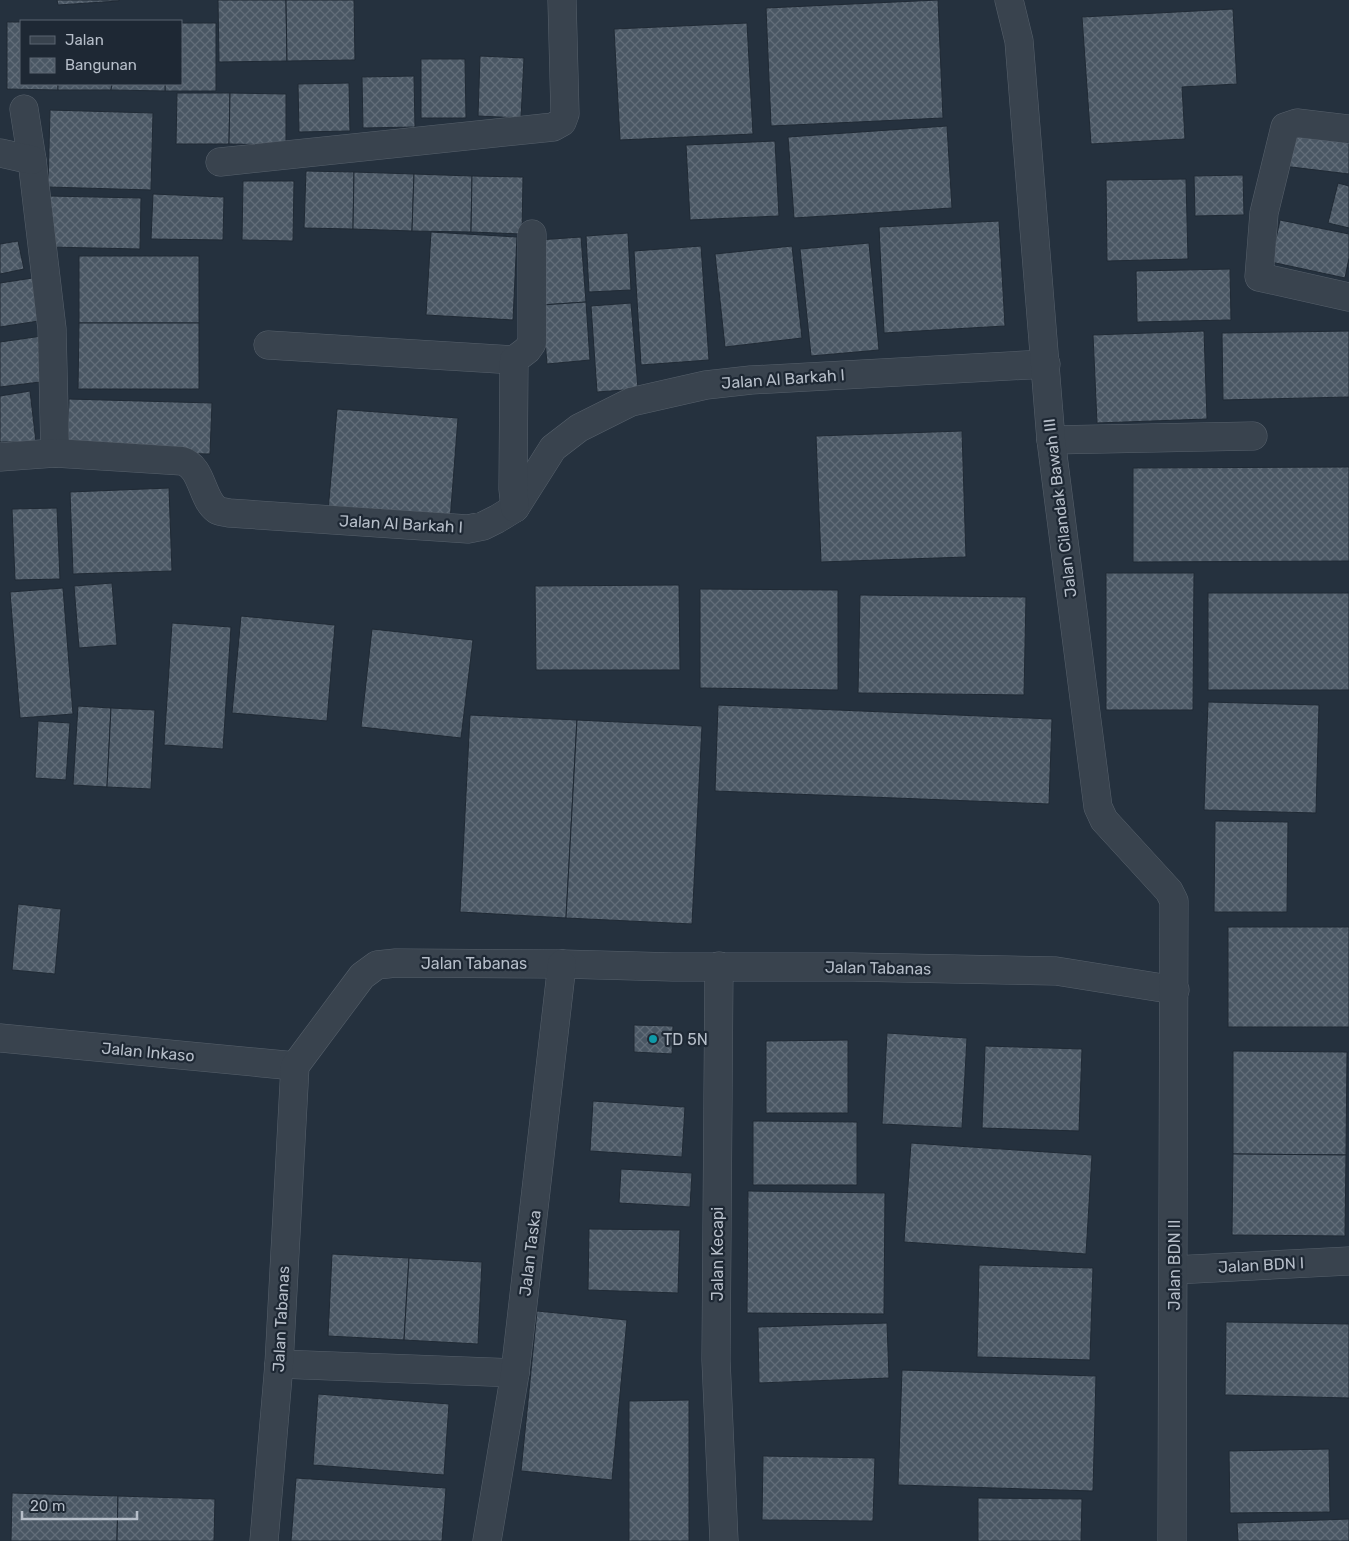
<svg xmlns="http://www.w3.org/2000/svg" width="1349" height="1541" viewBox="0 0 1349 1541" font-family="Rubik,sans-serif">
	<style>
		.building { fill: url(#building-cross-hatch); stroke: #202a35 }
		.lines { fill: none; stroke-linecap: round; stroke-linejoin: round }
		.minor-casing { stroke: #57616c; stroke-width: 29 }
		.tertiary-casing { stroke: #57616c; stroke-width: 29 }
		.minor { stroke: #39434e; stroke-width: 28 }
		.tertiary { stroke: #39434e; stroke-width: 28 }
		.culture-dot { fill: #0f9aa8; stroke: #1e2834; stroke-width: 2 }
		.labels { text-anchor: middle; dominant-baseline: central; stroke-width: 4.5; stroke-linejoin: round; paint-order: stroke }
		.street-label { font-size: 16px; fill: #b6bec9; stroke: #1e2834 }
		.poi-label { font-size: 16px; fill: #b6bec9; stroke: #1e2834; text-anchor: start }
	</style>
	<defs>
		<pattern id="building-cross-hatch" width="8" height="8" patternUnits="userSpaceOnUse" patternTransform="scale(1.25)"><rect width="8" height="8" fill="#4a5764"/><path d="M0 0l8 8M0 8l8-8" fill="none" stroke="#626d79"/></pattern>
	</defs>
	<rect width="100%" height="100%" fill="#25313e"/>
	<g class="building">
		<polygon points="57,0 119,0 119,1 58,5"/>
		<polygon points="218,0 286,0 287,61 219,62"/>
		<polygon points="286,0 354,0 355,60 287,61"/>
		<polygon points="938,0 943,118 771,126 766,8"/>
		<polygon points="1233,9 1237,84 1182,87 1185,139 1091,144 1082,17"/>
		<polygon points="7,22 21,22 21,84 58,84 58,90 7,89"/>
		<polygon points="181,23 216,23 216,91 165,91 165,84 181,84"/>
		<polygon points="747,23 753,134 620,140 614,29"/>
		<polygon points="480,56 524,58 521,118 478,116"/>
		<polygon points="421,59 465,59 466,118 421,118"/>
		<polygon points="414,76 415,127 363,128 362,77"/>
		<polygon points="349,83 350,131 299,132 298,84"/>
		<polygon points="58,84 112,84 111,90 58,90"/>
		<polygon points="112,84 165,84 165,91 111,90"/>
		<polygon points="177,93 230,93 229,144 176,144"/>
		<polygon points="230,93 286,94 286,145 229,144"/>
		<polygon points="50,110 153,113 151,190 48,187"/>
		<polygon points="947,126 952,208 794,218 788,137"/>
		<polygon points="1288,131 1349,139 1349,174 1283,166"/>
		<polygon points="775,141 779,216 690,220 686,145"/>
		<polygon points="306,171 354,172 353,229 304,228"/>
		<polygon points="354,172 414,174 412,231 353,229"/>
		<polygon points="414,174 472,176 471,232 412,231"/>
		<polygon points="1243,175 1244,215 1195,216 1194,176"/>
		<polygon points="472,176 523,177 522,234 471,232"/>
		<polygon points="1186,179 1188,259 1107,261 1106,180"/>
		<polygon points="243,181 294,181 293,241 242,240"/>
		<polygon points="1338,183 1349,186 1349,228 1328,223"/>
		<polygon points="153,194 224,197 223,240 151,239"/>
		<polygon points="49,196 141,198 140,249 48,247"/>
		<polygon points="1280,220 1349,234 1349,258 1345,278 1271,262"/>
		<polygon points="999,221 1005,326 884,333 879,227"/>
		<polygon points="431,232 517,237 513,320 426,315"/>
		<polygon points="628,233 631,290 589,292 586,236"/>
		<polygon points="581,237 586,302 542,305 538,240"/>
		<polygon points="18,241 24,269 0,274 0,244"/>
		<polygon points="869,243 879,350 811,356 800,249"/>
		<polygon points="701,246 709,360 641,365 634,251"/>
		<polygon points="792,246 802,338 725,347 715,254"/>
		<rect x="79" y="256" width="120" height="67"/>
		<polygon points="1230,269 1231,320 1137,322 1136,271"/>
		<polygon points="39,277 45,320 0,327 0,283"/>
		<polygon points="586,302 590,360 547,364 542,305"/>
		<polygon points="631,303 638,389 597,392 591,306"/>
		<polygon points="79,323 199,323 199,389 78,389"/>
		<polygon points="1204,331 1207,419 1097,423 1093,335"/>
		<polygon points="1349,331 1349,397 1223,400 1222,333"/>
		<polygon points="42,336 48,381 0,387 0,342"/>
		<polygon points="30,391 36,442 0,442 0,396"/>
		<polygon points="69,399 212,403 210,454 67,451"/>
		<polygon points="337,409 458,418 450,521 328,511"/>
		<polygon points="962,431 966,557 821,562 816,436"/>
		<polygon points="1349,467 1349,561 1133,562 1133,468"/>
		<polygon points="169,488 172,571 73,574 70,492"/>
		<polygon points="57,508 60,579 15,580 12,509"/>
		<polygon points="1106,573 1194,573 1193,710 1106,710"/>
		<polygon points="112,583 117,645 79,648 74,586"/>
		<polygon points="679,585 680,670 536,670 535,586"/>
		<polygon points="63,588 73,714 20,718 10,592"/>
		<polygon points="700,589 838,590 838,690 700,688"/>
		<rect x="1208" y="593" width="141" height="97"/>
		<polygon points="860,595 1026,597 1024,695 858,693"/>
		<polygon points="241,616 335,625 327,721 232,713"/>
		<polygon points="172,623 231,627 223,749 164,745"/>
		<polygon points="372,629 473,640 461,738 361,727"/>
		<polygon points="1208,702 1319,705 1316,813 1204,810"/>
		<polygon points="718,705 1052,719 1049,804 715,791"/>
		<polygon points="78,706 111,708 107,787 73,785"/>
		<polygon points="111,708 155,710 151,789 107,787"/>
		<polygon points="470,715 577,720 566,918 460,912"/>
		<polygon points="577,720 702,726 692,924 566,918"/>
		<polygon points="38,721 70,723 66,780 35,778"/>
		<polygon points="1215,821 1288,822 1287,912 1214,912"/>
		<polygon points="18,904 61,909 55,974 12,970"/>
		<rect x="1228" y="927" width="121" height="100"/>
		<polygon points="634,1025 673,1026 672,1054 634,1052"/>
		<polygon points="887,1033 967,1038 962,1128 882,1124"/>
		<polygon points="848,1040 848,1113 766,1113 766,1041"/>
		<polygon points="985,1046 1082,1049 1079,1131 982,1128"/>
		<polygon points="1233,1051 1347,1052 1346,1155 1233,1154"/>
		<polygon points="593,1101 685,1107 682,1157 590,1151"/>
		<polygon points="753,1121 857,1122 857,1185 753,1185"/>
		<polygon points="911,1143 1092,1155 1086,1254 904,1242"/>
		<polygon points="1233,1154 1346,1155 1345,1236 1232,1235"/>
		<polygon points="621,1169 692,1173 690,1207 619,1203"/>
		<polygon points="748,1191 885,1193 884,1314 747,1313"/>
		<polygon points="589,1229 680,1230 678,1293 588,1290"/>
		<polygon points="332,1254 409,1258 404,1340 328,1336"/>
		<polygon points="409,1258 482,1262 478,1344 404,1340"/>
		<polygon points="979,1265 1093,1268 1090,1360 977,1357"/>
		<polygon points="537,1311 627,1320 612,1480 521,1471"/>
		<polygon points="1226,1322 1349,1324 1349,1398 1225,1395"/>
		<polygon points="887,1323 889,1378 759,1383 758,1327"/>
		<polygon points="902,1370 1096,1376 1093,1491 898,1485"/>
		<polygon points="318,1394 449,1404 444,1475 313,1465"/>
		<polygon points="689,1400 689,1541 629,1541 629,1401"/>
		<polygon points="1329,1449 1330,1512 1230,1513 1229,1451"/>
		<polygon points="763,1456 875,1458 873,1521 762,1520"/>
		<polygon points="296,1478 446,1488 442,1541 291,1541"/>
		<polygon points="12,1493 118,1496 117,1541 11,1541"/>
		<polygon points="118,1496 215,1499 214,1541 117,1541"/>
		<polygon points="978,1498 1082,1499 1081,1541 978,1541"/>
		<polygon points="1349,1519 1349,1541 1238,1541 1237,1523"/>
	</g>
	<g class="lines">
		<g class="minor-casing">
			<g id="minor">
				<polyline points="24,109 32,160 52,329 55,453"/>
				<polyline points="1349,129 1297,123 1285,127 1264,213 1259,277 1349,297"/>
				<polyline points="0,153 32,160"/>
				<polyline points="220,162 553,127 562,122 565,114 562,0"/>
				<polyline points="268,345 514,360"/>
				<polyline points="1051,440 1253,436"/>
				<path d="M0,457L55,453L182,461C203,467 201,499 217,510C220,512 226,512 229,513L468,529L483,526L497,519L515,508L553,448L579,428L631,402L706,385L751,380L1046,364"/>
				<polyline points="515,508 513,489 514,360 527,350 532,343 532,234"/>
				<polyline points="719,966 716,1360 724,1541"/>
				<polyline points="0,1038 295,1066"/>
				<polyline points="1174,1270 1349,1261"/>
				<polyline points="279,1364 515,1373"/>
				<polyline points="264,1541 279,1364 295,1066 362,976 377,965 396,963 562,964 673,967 852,967 1056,971 1175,990"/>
				<polyline points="487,1541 515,1373 562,964"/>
			</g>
		</g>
		<g class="tertiary-casing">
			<polyline id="tertiary" points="1009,0 1019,41 1051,440 1098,807 1104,820 1169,891 1174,901 1172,1541"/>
		</g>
		<use href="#minor" class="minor"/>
		<use href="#tertiary" class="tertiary"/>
	</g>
	<circle class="culture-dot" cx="653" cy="1039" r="5"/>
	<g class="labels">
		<g class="street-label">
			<text transform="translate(783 379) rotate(-4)">Jalan Al Barkah I</text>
			<text transform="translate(1060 508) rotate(-97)">Jalan Cilandak Bawah III</text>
			<text transform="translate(401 524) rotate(3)">Jalan Al Barkah I</text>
			<text x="474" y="963">Jalan Tabanas</text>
			<text transform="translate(878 968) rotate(1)">Jalan Tabanas</text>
			<text transform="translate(148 1052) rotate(5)">Jalan Inkaso</text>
			<text transform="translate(530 1253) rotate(-83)">Jalan Taska</text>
			<text transform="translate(717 1254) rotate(-90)">Jalan Kecapi</text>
			<text transform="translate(1174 1265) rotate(-90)">Jalan BDN II</text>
			<text transform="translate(1261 1265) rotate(-3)">Jalan BDN I</text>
			<text transform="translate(281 1319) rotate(-87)">Jalan Tabanas</text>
		</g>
		<g class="poi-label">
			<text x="663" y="1039">TD 5N</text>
		</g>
	</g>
	<rect x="20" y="20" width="162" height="65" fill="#1e2834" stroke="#5b6470"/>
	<rect x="30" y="36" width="25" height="8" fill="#39434e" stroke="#5b6470"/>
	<text x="65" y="45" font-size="15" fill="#b6bec9">Jalan</text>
	<rect x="30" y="58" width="25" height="15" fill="url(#building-cross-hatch)" stroke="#5b6470"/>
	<text x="65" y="70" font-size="15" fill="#b6bec9">Bangunan</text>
	<path d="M22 1511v8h115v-8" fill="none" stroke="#b6bec9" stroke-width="2.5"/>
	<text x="30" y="1511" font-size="15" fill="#b6bec9" stroke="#1e2834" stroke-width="4" paint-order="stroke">20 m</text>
</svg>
